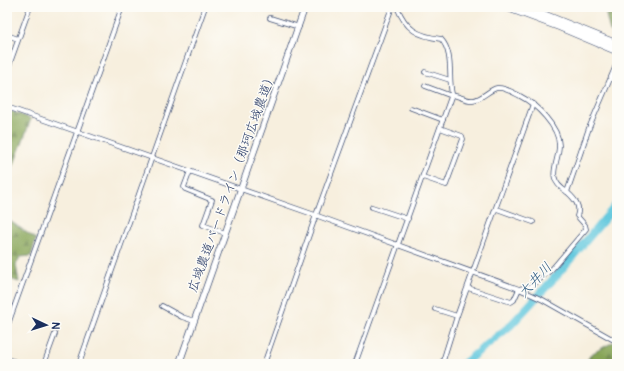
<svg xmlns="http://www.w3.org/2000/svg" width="624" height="371" viewBox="0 0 624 371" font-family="Pangolin,'Klee One',sans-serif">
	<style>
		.forest { fill: url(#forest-firs); stroke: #506a5a }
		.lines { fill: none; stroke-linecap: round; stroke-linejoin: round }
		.river { stroke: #60c7dd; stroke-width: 8 }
		.street-casing { stroke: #3c4c71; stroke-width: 5.5 }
		.secondary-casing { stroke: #3c4c71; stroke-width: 7 }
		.highway-casing { stroke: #3c4c71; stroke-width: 8 }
		.street { stroke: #fff; stroke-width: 4 }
		.secondary { stroke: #fff; stroke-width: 5.5 }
		.highway { stroke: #fff; stroke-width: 7 }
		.labels { text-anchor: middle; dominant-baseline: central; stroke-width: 3; stroke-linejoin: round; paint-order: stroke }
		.street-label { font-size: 13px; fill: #1b2f5e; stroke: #fdfcf7 }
		.water-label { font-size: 14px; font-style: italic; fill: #305d84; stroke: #fdfcf7 }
	</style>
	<defs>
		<pattern id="forest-firs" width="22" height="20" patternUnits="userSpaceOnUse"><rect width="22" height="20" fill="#86a457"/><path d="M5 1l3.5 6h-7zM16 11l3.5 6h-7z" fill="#6d864b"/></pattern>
	</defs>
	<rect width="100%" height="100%" fill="#fdfcf7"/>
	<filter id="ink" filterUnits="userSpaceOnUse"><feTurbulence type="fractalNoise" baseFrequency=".025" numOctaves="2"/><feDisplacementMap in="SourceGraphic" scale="8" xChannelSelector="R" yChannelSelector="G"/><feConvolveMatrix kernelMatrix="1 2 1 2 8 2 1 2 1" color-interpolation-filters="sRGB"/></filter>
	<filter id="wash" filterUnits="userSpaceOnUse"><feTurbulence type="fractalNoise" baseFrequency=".012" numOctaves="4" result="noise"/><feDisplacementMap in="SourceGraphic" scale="16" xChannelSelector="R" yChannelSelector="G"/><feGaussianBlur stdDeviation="0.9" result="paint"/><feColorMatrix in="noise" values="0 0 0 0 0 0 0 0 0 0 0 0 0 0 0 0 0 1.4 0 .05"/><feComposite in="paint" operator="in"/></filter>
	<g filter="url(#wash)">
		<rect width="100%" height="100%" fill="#f7efde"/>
		<g class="forest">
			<polygon points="604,7 617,7 617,34 610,31"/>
			<polygon points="7,109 31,119 7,183"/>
			<polygon points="7,219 36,239 31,256 20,257 16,265 19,282 7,278"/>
			<polygon points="617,340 617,364 585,364 591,354"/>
		</g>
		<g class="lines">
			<polyline class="river" points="463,364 510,326 558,274 617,204"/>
		</g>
	</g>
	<g filter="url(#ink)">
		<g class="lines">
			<g class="street-casing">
				<g id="street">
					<polyline points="270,18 299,27"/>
					<polyline points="7,35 18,39"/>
					<polyline points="7,71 30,7"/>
					<polyline points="425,72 450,80"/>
					<path d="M425,86L449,95C457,94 464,101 473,100C481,100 490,89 497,88C505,87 514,93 520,96C536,104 559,127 559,145C559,164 544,178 567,192L589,128L617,63"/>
					<polyline points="7,107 315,215 519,289 543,300 612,339 617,338"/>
					<polyline points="411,108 443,120"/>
					<polyline points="190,171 184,187 185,189 212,200 203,225 225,233"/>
					<polyline points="423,177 446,185 463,139 462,136 440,128"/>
					<polyline points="372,207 408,219"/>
					<polyline points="497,209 533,222"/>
					<path d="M468,288L511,302L514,300L519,289L532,286L552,269L586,229L585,225L577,216C581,206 575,199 567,192"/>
					<polyline points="162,306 182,317 194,321"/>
					<polyline points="435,309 457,316"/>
					<polyline points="7,327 122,7"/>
					<polyline points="7,359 23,364"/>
					<polyline points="44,364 55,334"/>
					<polyline points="79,364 205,7"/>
					<polyline points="264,364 316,215 392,7"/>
					<path d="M355,364L452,94C448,77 454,53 441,39C418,36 406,30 397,7"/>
					<polyline points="442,364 457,316 533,104"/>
				</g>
			</g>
			<g class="secondary-casing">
				<polyline id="secondary" points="179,364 305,7"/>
			</g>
			<g class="highway-casing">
				<g id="highway">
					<polyline points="506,7 560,27 617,51"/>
					<polyline points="525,7 617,44"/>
				</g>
			</g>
			<use href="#street" class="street"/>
			<use href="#secondary" class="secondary"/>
			<use href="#highway" class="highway"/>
		</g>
	</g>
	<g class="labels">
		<g class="street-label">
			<text transform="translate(232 182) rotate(-70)">広域農道バードライン（那珂広域農道）</text>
		</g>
		<g class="water-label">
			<text transform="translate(535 280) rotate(-47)">大井川</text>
		</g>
	</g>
	<rect width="624" height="371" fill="none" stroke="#fdfcf7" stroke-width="24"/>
	<g transform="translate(46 325) rotate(94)" stroke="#fdfcf7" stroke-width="3" paint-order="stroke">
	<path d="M0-3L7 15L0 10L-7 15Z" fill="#1b2f5e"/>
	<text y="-6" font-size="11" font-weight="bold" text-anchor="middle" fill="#1b2f5e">N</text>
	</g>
</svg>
